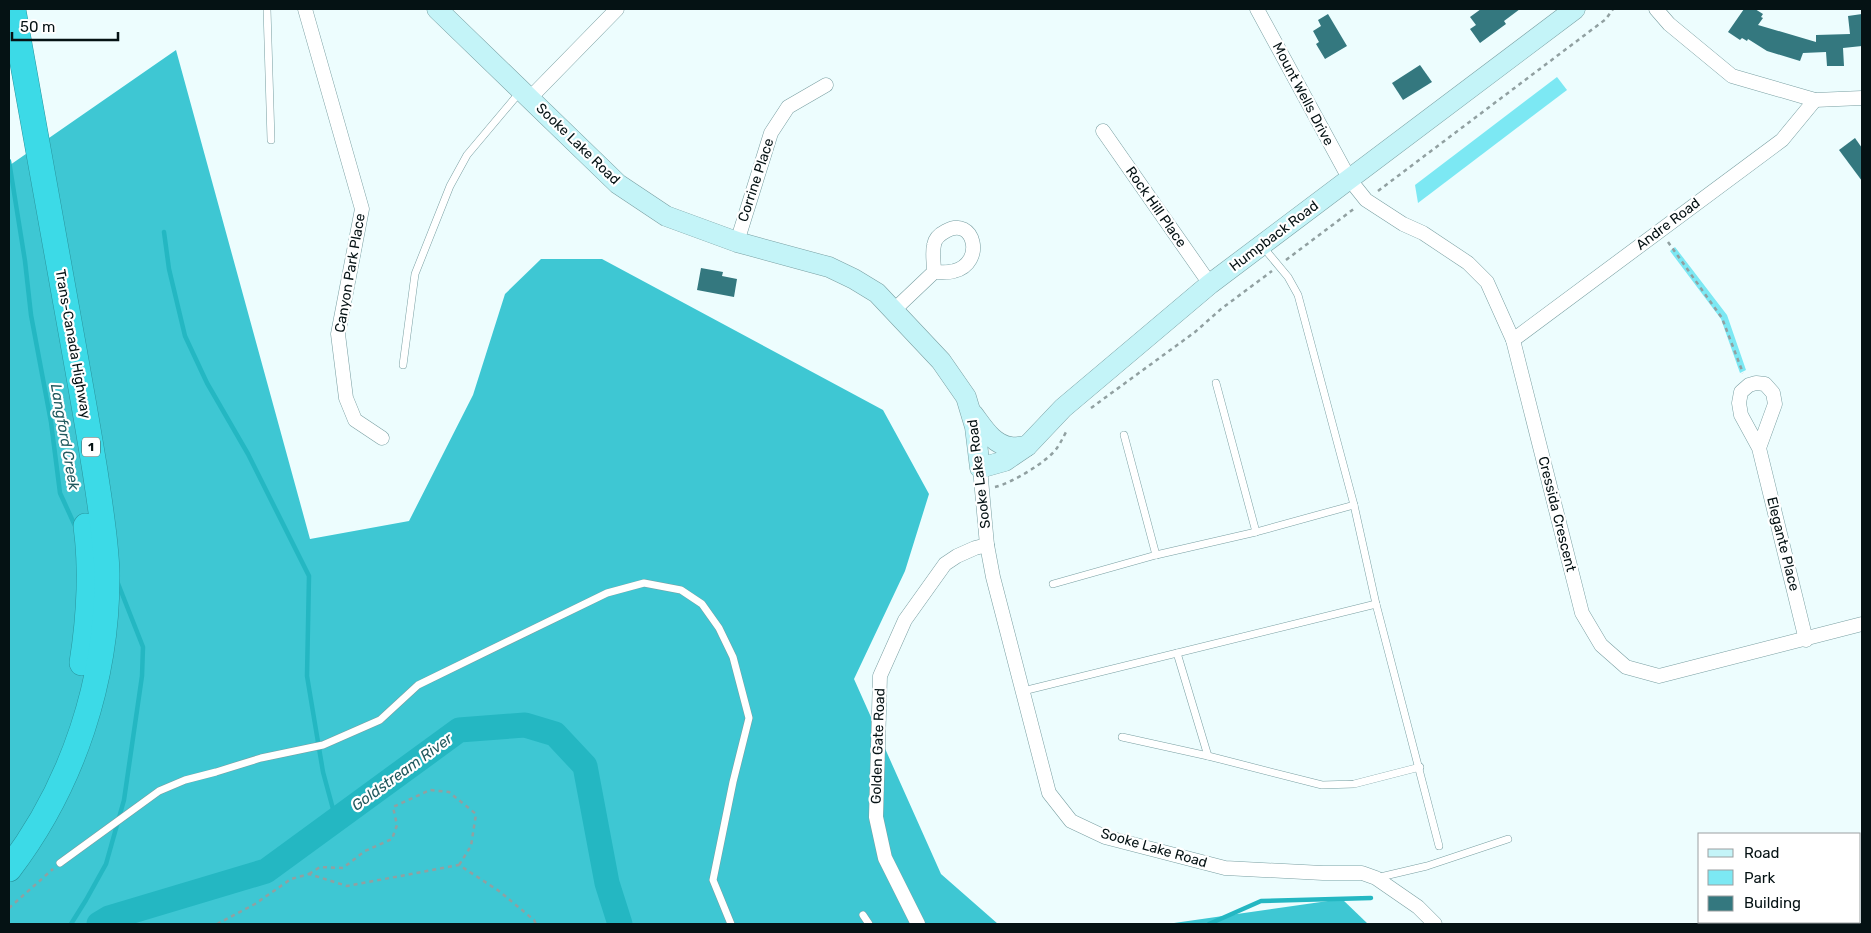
<svg xmlns="http://www.w3.org/2000/svg" width="1871" height="933" viewBox="0 0 1871 933" font-family="Rubik,sans-serif">
	<style>
		.green { fill: #7ce8f3 }
		.forest { fill: #3ec7d3 }
		.lines { fill: none; stroke-linecap: round; stroke-linejoin: round }
		.stream { stroke: #24b7c2; stroke-width: 4.5 }
		.river { stroke: #24b7c2; stroke-width: 25 }
		.building { fill: #34787f }
		.lane-casing { stroke: #799fa2; stroke-width: 8 }
		.street-casing { stroke: #799fa2; stroke-width: 15 }
		.secondary-casing { stroke: #799fa2; stroke-width: 21 }
		.highway-casing { stroke: #29949d; stroke-width: 26 }
		.path { stroke: #91a0a1; stroke-width: 2.5; stroke-dasharray: 4 4; stroke-linecap: butt }
		.lane { stroke: #fff; stroke-width: 7 }
		.street { stroke: #fff; stroke-width: 14 }
		.secondary { stroke: #c4f4f8; stroke-width: 20 }
		.highway { stroke: #3cdae7; stroke-width: 25 }
		.labels { text-anchor: middle; dominant-baseline: central; stroke-width: 4.5; stroke-linejoin: round; paint-order: stroke }
		.shield { fill: #fff; stroke: #50595a; stroke-width: 1 }
		.shield-label { font-size: 12px; font-weight: bold; fill: #051214 }
		.street-label { font-size: 14px; fill: #051214; stroke: #fff }
		.water-label { font-size: 15px; font-style: italic; fill: #21595e; stroke: #fff }
	</style>
	<rect width="100%" height="100%" fill="#edfdfe"/>
	<g class="green">
		<polygon points="1557,77 1567,90 1418,203 1415,185"/>
		<polygon points="1675,247 1727,315 1746,370 1740,373 1721,319 1670,251"/>
	</g>
	<g class="forest">
		<polygon points="176,50 310,539 409,521 473,395 505,294 541,259 602,259 883,410 929,494 905,571 854,679 941,874 998,924 9,924 9,161 10,165"/>
		<polygon points="1342,899 1368,924 1167,924"/>
	</g>
	<g class="lines">
		<g class="stream">
			<polyline points="9,161 25,261 31,315 51,422 60,493 76,528"/>
			<polyline points="164,232 169,269 185,336 207,383 248,454 309,576 307,676 323,772 336,820"/>
			<polyline points="71,924 86,900 106,864 124,800 142,676 143,647 117,581"/>
			<polyline points="1209,924 1261,901 1371,898"/>
		</g>
		<polyline class="river" points="99,924 109,918 266,871 459,730 525,725 555,734 585,766 607,883 620,924"/>
	</g>
	<g class="building">
		<polygon points="1481,9 1520,9 1504,21 1506,24 1480,43 1470,29 1476,25 1470,17"/>
		<polygon points="1744,9 1755,9 1763,14 1761,17 1763,18 1758,25 1816,42 1816,35 1850,34 1848,16 1862,14 1862,46 1843,48 1844,66 1827,66 1826,52 1803,53 1800,61 1767,51 1748,39 1747,41 1742,38 1740,40 1728,32"/>
		<polygon points="1328,14 1347,46 1325,59 1316,44 1319,42 1313,31 1321,26 1318,20"/>
		<polygon points="1420,65 1432,82 1403,100 1392,83"/>
		<polygon points="1855,138 1862,148 1862,181 1839,150"/>
		<polygon points="701,268 723,272 722,276 737,279 734,297 697,290"/>
	</g>
	<g class="lines">
		<g class="lane-casing">
			<g id="lane">
				<polyline points="267,9 271,140"/>
				<polyline points="1263,247 1288,277 1298,295 1354,505 1376,604 1439,846"/>
				<polyline points="403,365 415,274 450,186 467,155 520,92"/>
				<polyline points="1216,383 1256,532"/>
				<polyline points="1124,435 1156,555"/>
				<polyline points="1053,584 1156,555 1256,532 1354,505"/>
				<polyline points="1177,653 1208,756"/>
				<polyline points="1023,691 1376,604"/>
				<polyline points="1122,737 1208,756 1322,785 1354,784 1420,767"/>
				<polyline points="60,863 159,791 185,780 216,772 261,758 323,745 380,720 418,685 607,593 644,583 681,590 702,604 719,628 733,657 749,718 733,782 713,880 731,924"/>
				<polyline points="1376,878 1427,866 1508,839"/>
				<polyline points="863,915 869,924"/>
			</g>
		</g>
		<g class="street-casing">
			<g id="street">
				<polyline points="305,9 362,209 338,334 346,398 355,420 382,438"/>
				<polyline points="1257,9 1350,180 1366,200 1403,224 1423,233 1468,263 1487,282 1513,340 1582,613 1601,645 1626,667 1659,676 1862,624"/>
				<polyline points="1656,9 1669,24 1732,76 1815,100 1862,98"/>
				<polyline points="530,98 617,9"/>
				<polyline points="1103,131 1210,284"/>
				<polyline points="737,242 771,133 788,107 826,85"/>
				<path d="M894,310L934,272C940,272 948,273 954,271C986,263 974,215 946,231C940,234 935,238 934,245C932,253 934,263 934,272"/>
				<polyline points="1513,340 1782,140 1815,100"/>
				<polyline points="1759,448 1775,404 1773,393 1765,384 1756,383 1749,385 1741,392 1739,403 1741,415 1759,448 1806,640"/>
				<polyline points="980,468 987,545 993,577 1049,793 1071,821 1105,837 1225,868 1323,873 1362,873 1376,878 1418,907 1435,924"/>
				<polyline points="918,924 885,858 876,817 880,676 905,620 945,564 957,556 975,548 987,545"/>
			</g>
		</g>
		<g class="secondary-casing">
			<g id="secondary">
				<polyline points="437,9 618,184 666,216 737,242 829,267 854,279 877,293 941,361 966,397 975,427 980,468 1005,461 1027,446 1063,408 1210,284 1575,9"/>
				<path d="M973,414C983,427 993,445 1011,447C1016,448 1022,446 1027,446"/>
			</g>
		</g>
		<g class="highway-casing">
			<g id="highway">
				<path d="M82,663C89,618 92,571 86,526"/>
				<path d="M9,869C73,785 108,679 107,573C106,539 100,505 95,471C87,421 78,371 69,321C50,217 32,113 13,9"/>
			</g>
		</g>
		<g class="path">
			<polyline points="1378,191 1606,19 1613,9"/>
			<polyline points="1668,242 1722,318 1743,373"/>
			<polyline points="1286,260 1355,208"/>
			<polyline points="1091,408 1195,332 1221,309 1272,271"/>
			<path d="M995,487C1012,483 1047,462 1057,448C1061,442 1064,436 1067,430"/>
			<polyline points="309,874 320,867 343,868 365,851 392,839 397,825 393,807 430,790 449,792 476,814 471,846 459,865"/>
			<polyline points="9,908 53,869"/>
			<polyline points="217,924 255,904 291,879 309,874 347,886 459,865 499,891 534,920 536,924"/>
		</g>
		<use href="#lane" class="lane"/>
		<use href="#street" class="street"/>
		<use href="#secondary" class="secondary"/>
		<use href="#highway" class="highway"/>
	</g>
	<g class="labels">
		<rect class="shield" x="82" y="437.5" width="18" height="19" rx="4"/>
		<g class="shield-label">
			<text x="91" y="447">1</text>
		</g>
		<g class="street-label">
			<text transform="translate(1303 94) rotate(62)">Mount Wells Drive</text>
			<text transform="translate(578 144) rotate(44)">Sooke Lake Road</text>
			<text transform="translate(756 180) rotate(-72)">Corrine Place</text>
			<text transform="translate(1156 207) rotate(55)">Rock Hill Place</text>
			<text transform="translate(1668 224) rotate(-37)">Andre Road</text>
			<text transform="translate(1274 236) rotate(-37)">Humpback Road</text>
			<text transform="translate(350 273) rotate(-80)">Canyon Park Place</text>
			<text transform="translate(73 344) rotate(80)">Trans-Canada Highway</text>
			<text transform="translate(979 474) rotate(-97)">Sooke Lake Road</text>
			<text transform="translate(1557 514) rotate(76)">Cressida Crescent</text>
			<text transform="translate(1783 544) rotate(76)">Elegante Place</text>
			<text transform="translate(878 746) rotate(-88)">Golden Gate Road</text>
			<text transform="translate(1154 848) rotate(16)">Sooke Lake Road</text>
		</g>
		<g class="water-label">
			<text transform="translate(65 437) rotate(80)">Langford Creek</text>
			<text transform="translate(402 772) rotate(-36)">Goldstream River</text>
		</g>
	</g>
	<rect width="1871" height="933" fill="none" stroke="#051214" stroke-width="20"/>
	<rect x="1698" y="833" width="162" height="90" fill="#ffffff" stroke="#9ba0a1"/>
	<rect x="1708" y="849" width="25" height="8" fill="#c4f4f8" stroke="#9ba0a1"/>
	<text x="1744" y="858" font-size="15" fill="#051214">Road</text>
	<rect x="1708" y="870" width="25" height="15" fill="#7ce8f3" stroke="#9ba0a1"/>
	<text x="1744" y="883" font-size="15" fill="#051214">Park</text>
	<rect x="1708" y="896" width="25" height="15" fill="#34787f" stroke="#9ba0a1"/>
	<text x="1744" y="908" font-size="15" fill="#051214">Building</text>
	<path d="M12 32v8h106v-8" fill="none" stroke="#051214" stroke-width="2.5"/>
	<text x="20" y="32" font-size="15" fill="#051214" stroke="#ffffff" stroke-width="4" paint-order="stroke">50 m</text>
</svg>
